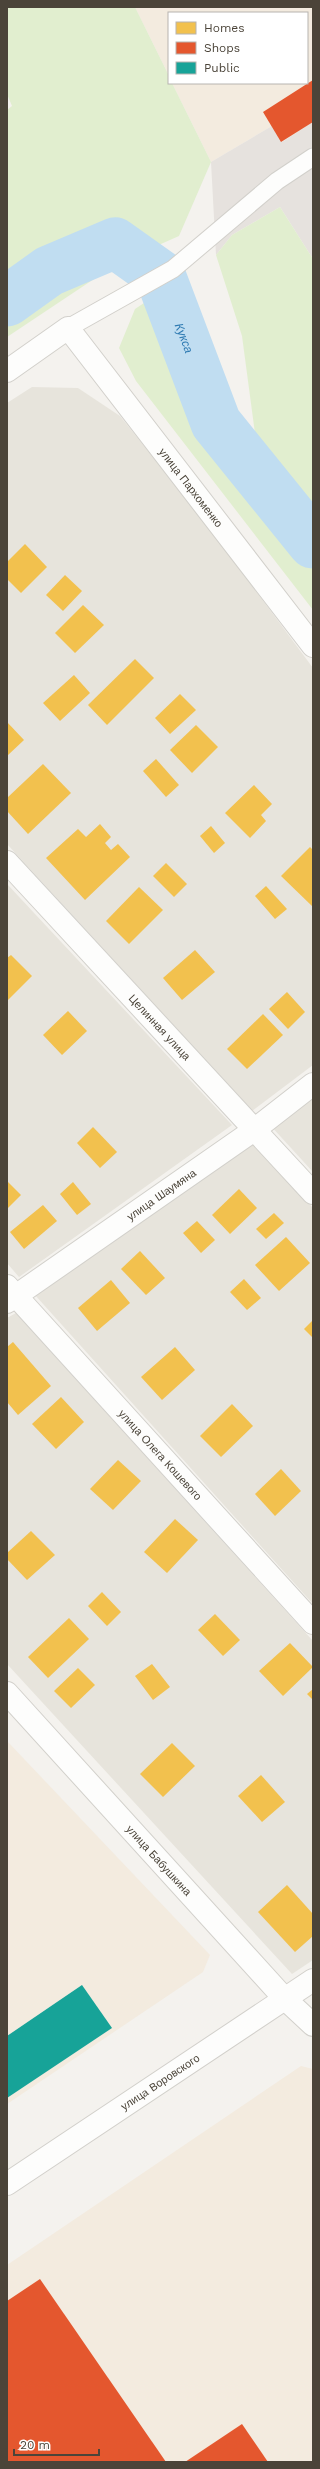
<svg xmlns="http://www.w3.org/2000/svg" width="320" height="2469" viewBox="0 0 320 2469" font-family="'Work Sans',sans-serif">
	<style>
		.residential { fill: #e7e4dc }
		.commercial { fill: #f3ebdf }
		.industrial { fill: #e6e2de }
		.green { fill: #e1eecf }
		.homes { fill: #f2c14e }
		.shops { fill: #e4572e }
		.public { fill: #17a398 }
		.lines { fill: none; stroke-linecap: round; stroke-linejoin: round }
		.river { stroke: #c0ddf1; stroke-width: 51 }
		.lane-casing { stroke: #d2d0cb; stroke-width: 19 }
		.street-casing { stroke: #d2d0cb; stroke-width: 24 }
		.lane { stroke: #fdfdfc; stroke-width: 17 }
		.street { stroke: #fdfdfc; stroke-width: 22 }
		.labels { text-anchor: middle; dominant-baseline: central; stroke-width: 4; stroke-linejoin: round; paint-order: stroke }
		.street-label { font-size: 11px; fill: #4b4439; stroke: #fff }
		.water-label { font-size: 12px; font-style: italic; fill: #2e7ab2; stroke: #fff }
	</style>
	<rect width="100%" height="100%" fill="#f4f2ee"/>
	<g class="residential">
		<polygon points="32,387 78,388 120,416 204,521 313,668 313,1065 252,1111 7,844 7,403"/>
		<polygon points="7,884 232,1125 19,1277 7,1263"/>
		<polygon points="313,1094 313,1172 270,1125"/>
		<polygon points="252,1142 313,1208 313,1604 35,1295"/>
		<polygon points="16,1313 313,1641 313,1960 292,1974 7,1664 7,1318"/>
	</g>
	<g class="commercial">
		<polygon points="135,7 313,7 313,122 281,142 272,126 211,162 172,83 307,83 307,13 169,13 169,76"/>
		<polygon points="7,1741 210,1955 203,1972 7,2104"/>
		<polygon points="301,2066 313,2069 313,2462 7,2462 7,2265"/>
	</g>
	<polygon class="industrial" points="313,122 313,259 280,207 232,235 216,255 211,162 272,126 282,142"/>
	<g class="green">
		<polygon points="7,7 135,7 169,76 169,83 172,83 211,162 179,236 118,263 7,337 7,110 12,106 7,94"/>
		<polygon points="280,207 313,259 313,515 256,441 242,336 216,255 232,235"/>
		<polygon points="153,297 213,436 313,558 313,610 136,381 119,348 135,309"/>
	</g>
	<g class="homes">
		<polygon points="25,544 47,567 21,593 7,579 7,562"/>
		<polygon points="65,575 82,591 63,611 46,595"/>
		<polygon points="83,605 104,625 75,653 55,633"/>
		<polygon points="135,659 154,678 107,725 88,705"/>
		<polygon points="74,675 90,693 60,721 43,703"/>
		<polygon points="180,694 196,710 170,734 155,718"/>
		<polygon points="7,722 24,740 7,756"/>
		<polygon points="196,725 218,747 192,773 170,750"/>
		<polygon points="156,759 179,785 166,797 143,771"/>
		<polygon points="43,764 71,793 28,834 7,811 7,798"/>
		<polygon points="254,785 272,804 261,815 266,821 250,838 225,813"/>
		<polygon points="100,824 111,837 105,843 111,850 118,844 130,857 85,900 46,858 78,829 86,837"/>
		<polygon points="211,826 225,843 214,853 200,836"/>
		<polygon points="310,847 313,850 312,906 281,876"/>
		<polygon points="166,863 187,884 174,897 153,876"/>
		<polygon points="266,886 287,909 275,919 255,896"/>
		<polygon points="139,887 163,910 129,944 106,921"/>
		<polygon points="195,950 215,972 182,1000 163,978"/>
		<polygon points="11,955 32,976 7,1001 7,958"/>
		<polygon points="287,992 305,1012 288,1029 269,1009"/>
		<polygon points="68,1011 87,1031 62,1055 43,1035"/>
		<polygon points="263,1014 283,1035 247,1069 227,1049"/>
		<polygon points="93,1127 117,1152 100,1168 77,1143"/>
		<polygon points="7,1181 21,1195 7,1209"/>
		<polygon points="73,1182 91,1204 77,1215 60,1194"/>
		<polygon points="239,1189 257,1208 230,1234 212,1215"/>
		<polygon points="43,1205 57,1221 24,1249 10,1232"/>
		<polygon points="274,1213 284,1223 266,1239 256,1229"/>
		<polygon points="197,1221 215,1240 201,1253 183,1233"/>
		<polygon points="286,1237 310,1263 279,1291 255,1265"/>
		<polygon points="140,1251 165,1278 146,1295 121,1269"/>
		<polygon points="244,1279 261,1298 247,1310 230,1292"/>
		<polygon points="111,1280 130,1303 97,1331 78,1308"/>
		<polygon points="313,1320 313,1338 304,1329"/>
		<polygon points="13,1342 51,1386 18,1415 7,1402 7,1347"/>
		<polygon points="175,1347 195,1370 162,1400 141,1377"/>
		<polygon points="61,1397 84,1422 56,1449 32,1424"/>
		<polygon points="232,1404 253,1426 221,1457 200,1436"/>
		<polygon points="118,1460 141,1481 113,1510 90,1489"/>
		<polygon points="281,1469 301,1491 275,1516 255,1494"/>
		<polygon points="175,1519 198,1540 167,1573 144,1552"/>
		<polygon points="31,1531 55,1555 27,1580 7,1559 7,1553"/>
		<polygon points="102,1592 121,1612 107,1626 88,1606"/>
		<polygon points="215,1614 240,1640 223,1656 198,1630"/>
		<polygon points="69,1618 89,1639 48,1678 28,1657"/>
		<polygon points="290,1643 313,1667 283,1696 259,1671"/>
		<polygon points="152,1664 170,1687 153,1700 135,1676"/>
		<polygon points="78,1668 95,1685 71,1708 54,1691"/>
		<polygon points="313,1689 313,1700 307,1694"/>
		<polygon points="172,1743 195,1766 163,1797 140,1774"/>
		<polygon points="261,1775 285,1802 262,1822 238,1796"/>
		<polygon points="287,1885 313,1914 313,1936 295,1952 258,1912"/>
	</g>
	<g class="shops">
		<polygon points="313,80 313,122 281,142 263,112"/>
		<polygon points="40,2279 166,2462 7,2462 7,2301"/>
		<polygon points="242,2424 268,2462 185,2462"/>
	</g>
	<polygon class="public" points="82,1985 112,2028 7,2098 7,2036"/>
	<g class="lines">
		<path class="river" id="s1" d="M7,301L49,271L115,243L160,275L216,423L313,543"/>
		<g class="lane-casing">
			<polyline id="lane" points="68,328 173,269 277,181 313,157"/>
		</g>
		<g class="street-casing">
			<g id="street">
				<path id="s2" d="M7,371L68,328L313,646"/>
				<path id="s3" d="M7,862L313,1193"/>
				<path id="s4" d="M7,1286L313,1623"/>
				<path id="s5" d="M7,1302L254,1130L313,1084"/>
				<path id="s6" d="M7,1693L284,1998L313,2025"/>
				<path id="s7" d="M7,2184L313,1980"/>
			</g>
		</g>
		<use href="#lane" class="lane"/>
		<use href="#street" class="street"/>
	</g>
	<g class="labels">
		<g class="street-label">
			<text stroke="none"><textPath href="#s2" startOffset="276">улица Пархоменко</textPath></text>
			<text stroke="none"><textPath href="#s3" startOffset="225">Целинная улица</textPath></text>
			<text stroke="none"><textPath href="#s5" startOffset="188">улица Шаумяна</textPath></text>
			<text stroke="none"><textPath href="#s4" startOffset="228">улица Олега Кошевого</textPath></text>
			<text stroke="none"><textPath href="#s6" startOffset="226">улица Бабушкина</textPath></text>
			<text stroke="none"><textPath href="#s7" startOffset="184">улица Воровского</textPath></text>
		</g>
		<g class="water-label">
			<text stroke="none"><textPath href="#s1" startOffset="246">Кукса</textPath></text>
		</g>
	</g>
	<rect width="320" height="2469" fill="none" stroke="#4b4439" stroke-width="16"/>
	<rect x="168" y="12" width="140" height="72" fill="#ffffff" stroke="#b7b4b0"/>
	<rect x="176" y="22" width="20" height="12" fill="#f2c14e" stroke="#b7b4b0"/>
	<text x="204" y="32" font-size="12" fill="#4b4439">Homes</text>
	<rect x="176" y="42" width="20" height="12" fill="#e4572e" stroke="#b7b4b0"/>
	<text x="204" y="52" font-size="12" fill="#4b4439">Shops</text>
	<rect x="176" y="62" width="20" height="12" fill="#17a398" stroke="#b7b4b0"/>
	<text x="204" y="72" font-size="12" fill="#4b4439">Public</text>
	<path d="M14 2449v6h85v-6" fill="none" stroke="#4b4439" stroke-width="2"/>
	<text x="20" y="2449" font-size="12" fill="#4b4439" stroke="#ffffff" stroke-width="3" paint-order="stroke">20 m</text>
</svg>
